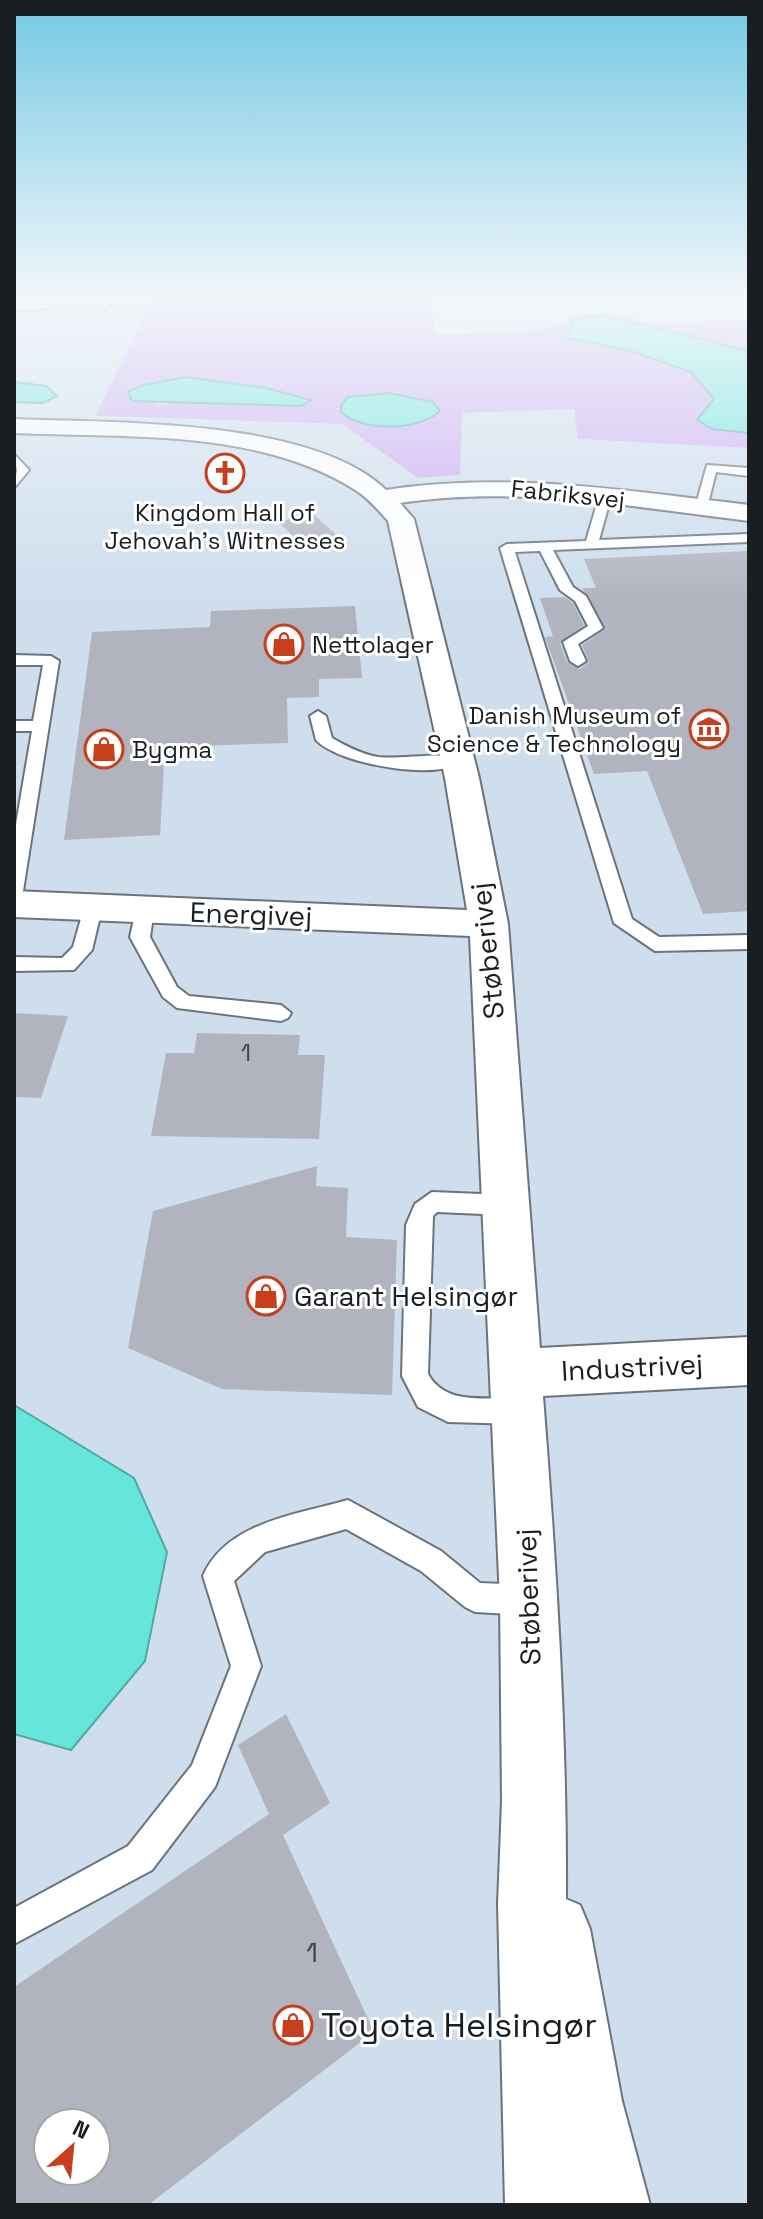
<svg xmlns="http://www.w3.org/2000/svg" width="763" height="2219" viewBox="0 0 763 2219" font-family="'Space Grotesk',sans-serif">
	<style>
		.built { fill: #cedeed; fill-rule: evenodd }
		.green { fill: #ccaaf2; fill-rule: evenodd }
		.water { fill: #66e6db; stroke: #4faaa3; stroke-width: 2 }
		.building { fill: #b1b4bf; fill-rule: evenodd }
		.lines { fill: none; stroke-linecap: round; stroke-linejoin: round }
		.service-casing { stroke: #6b737b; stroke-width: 4 }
		.minor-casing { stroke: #6b737b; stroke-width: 4 }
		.service { fill: #fff; fill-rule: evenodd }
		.minor { fill: #fff; fill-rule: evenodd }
		.labels { text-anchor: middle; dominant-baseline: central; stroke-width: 6; stroke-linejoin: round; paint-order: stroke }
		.far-street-label { font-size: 24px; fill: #1a1e21; stroke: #fff }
		.far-poi-label { font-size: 24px; fill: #1a1e21; stroke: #fff; text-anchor: start }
		.number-label { font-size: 24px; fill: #404448 }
		.street-label { font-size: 28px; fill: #1a1e21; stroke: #fff }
		.poi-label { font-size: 28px; fill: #1a1e21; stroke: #fff; text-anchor: start }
		.near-number-label { font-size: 28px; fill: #404448 }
		.near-poi-label { font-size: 34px; fill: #1a1e21; stroke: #fff; text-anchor: start }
	</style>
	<rect width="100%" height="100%" fill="#e0eaf3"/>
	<path class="built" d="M14,293H446H156L95,417L342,424L418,478L461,413L574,409L579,439L749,448V2205H14ZM48,2123H96V2171H48Z"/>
	<path class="green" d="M156,293H429L436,335L544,329L580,315L606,313L645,322L749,320V352C700,337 651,328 601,315L568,337L631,351L691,372L714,399L698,420L713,429L749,433V448L578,439L574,409L462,413L460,475L418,478L342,424L95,416ZM185,377L225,384L189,402L157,404L140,386ZM388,393L433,402L440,411L381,425L349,419L362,394Z"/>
	<g class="water">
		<path d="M601,315C651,328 700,337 749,352V433L713,429L697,420L714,399L691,372L631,351L567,338L573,320Z"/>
		<polygon points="185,377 266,388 311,400 301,406 132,401 128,392 140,386"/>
		<polygon points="14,382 46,386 57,396 43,403 14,402"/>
		<path d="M388,393L433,402L440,411C420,431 362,432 341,412L342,404L348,397Z"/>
		<polygon points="14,1405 134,1478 167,1552 145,1661 71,1750 14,1734"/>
	</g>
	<g class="building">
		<polygon points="312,513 340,538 305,547 278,522"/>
		<polygon points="749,551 749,911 703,914 647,771 594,774 545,637 553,636 540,598 565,597 573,603 584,625 560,643 567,662 580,669 589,662 582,645 606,629 582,588 596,588 584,559"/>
		<polygon points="355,606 362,678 319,679 319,697 287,698 288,743 165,747 160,835 64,840 92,632 210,627 211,611"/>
		<polygon points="14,1013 68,1016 41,1098 14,1097"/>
		<polygon points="197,1033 300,1035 298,1055 325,1055 319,1139 151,1136 166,1053 194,1053"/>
		<polygon points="317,1166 316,1186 348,1188 346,1237 397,1240 392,1395 222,1389 128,1348 153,1211"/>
		<path d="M286,1714L330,1803L283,1835L374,2032L148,2205H14V1987L269,1814L238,1745ZM48,2123H96V2171H48Z"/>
	</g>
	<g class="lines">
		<g class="service-casing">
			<g id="service">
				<polygon points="104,293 114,293 110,306 105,309 100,306"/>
				<polygon points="14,305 49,305 54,308 14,311"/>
				<polygon points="14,454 29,470 14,488 17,470"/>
				<polygon points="707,465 749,468 749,476 716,472 707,508 701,512 695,508"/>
				<polygon points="605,493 611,497 599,540 749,534 749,542 553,550 573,587 586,596 603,628 578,644 586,661 578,666 570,661 563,642 588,626 575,601 560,590 540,551 515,552 632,919 659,937 749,935 749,949 655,951 614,923 500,548 507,544 586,541 599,497"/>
				<polygon points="14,655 51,656 59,661 23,891 14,897 14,836 32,731 14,731 14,721 33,721 43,665 14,665"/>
				<path d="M318,711L326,716L332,738C346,746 361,754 378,757C398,760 454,750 465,760C442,782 339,765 316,740L310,716Z"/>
				<polygon points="93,902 102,908 92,950 74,970 14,971 14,957 62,958 73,947 84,908"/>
				<polygon points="145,904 154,910 150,937 177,987 189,996 281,1005 291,1013 288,1018 281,1021 177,1008 163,997 130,937 136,910"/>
				<path d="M432,1192L506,1195L514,1198L518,1205L514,1212L506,1215L437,1212L433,1216L428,1374C446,1406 485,1397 518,1398L527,1402L531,1411L527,1420L518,1424L448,1422L418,1407L402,1376L406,1225L415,1204Z"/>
				<path d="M348,1500L441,1551L480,1583L528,1585L538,1590L543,1600L538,1610L528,1615L475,1612L465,1607L421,1571L346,1529L265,1552L234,1581L261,1666L215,1787L152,1870L14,1944V1908L128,1846L192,1765L231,1666L203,1576C226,1522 299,1514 348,1500Z"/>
			</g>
		</g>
		<g class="minor-casing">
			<path id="minor" d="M14,419C113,423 312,418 386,490C509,471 627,491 749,505V521C633,507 517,485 400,503L414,519L479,778L508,924L540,1348L749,1337V1385L543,1396C556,1563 567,1731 566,1899L580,1905L590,1929L622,2101L650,2205H505L498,1904L502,1801L500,1600L470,936L14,917V891L467,910L445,778L388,521C379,511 369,499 357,491C259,428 126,438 14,433Z"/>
		</g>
		<use href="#service" class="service"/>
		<use href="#minor" class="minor"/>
	</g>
	<linearGradient id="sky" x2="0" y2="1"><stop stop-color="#74c8e3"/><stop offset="0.49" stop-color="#f1f6fa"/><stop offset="1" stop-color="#f1f6fa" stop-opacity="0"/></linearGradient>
	<rect width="763" height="604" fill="url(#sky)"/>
	<defs>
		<g id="church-ring" transform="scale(2)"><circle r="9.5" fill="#fff" stroke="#c83f1e" stroke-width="1.5"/><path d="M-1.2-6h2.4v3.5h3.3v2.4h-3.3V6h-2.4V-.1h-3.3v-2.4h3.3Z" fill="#c83f1e"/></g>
		<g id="shop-ring" transform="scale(2)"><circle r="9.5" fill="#fff" stroke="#c83f1e" stroke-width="1.5"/><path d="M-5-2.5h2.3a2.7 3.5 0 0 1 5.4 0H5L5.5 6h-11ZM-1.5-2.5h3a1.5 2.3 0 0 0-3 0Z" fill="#c83f1e"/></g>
		<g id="museum-ring" transform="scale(2)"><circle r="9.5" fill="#fff" stroke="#c83f1e" stroke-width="1.5"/><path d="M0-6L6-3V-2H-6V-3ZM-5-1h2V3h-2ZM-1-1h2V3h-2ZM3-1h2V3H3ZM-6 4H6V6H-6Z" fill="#c83f1e"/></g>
	</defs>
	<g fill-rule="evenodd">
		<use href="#church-ring" x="225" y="473"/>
		<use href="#shop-ring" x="284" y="644"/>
		<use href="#museum-ring" x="709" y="729"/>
		<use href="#shop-ring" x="104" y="749"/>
		<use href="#shop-ring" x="266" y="1296"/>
		<use href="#shop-ring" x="293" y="2025"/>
	</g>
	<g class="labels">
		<g class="far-street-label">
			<text transform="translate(568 494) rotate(6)">Fabriksvej</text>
		</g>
		<g class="far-poi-label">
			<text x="225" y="512" text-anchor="middle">Kingdom Hall of<tspan x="225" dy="28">Jehovah's Witnesses</tspan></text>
			<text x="312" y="644">Nettolager</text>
			<text x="681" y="715" text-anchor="end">Danish Museum of<tspan x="681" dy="28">Science &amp; Technology</tspan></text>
			<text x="132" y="749">Bygma</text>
		</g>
		<g class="number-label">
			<text x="246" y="1052">1</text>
		</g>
		<g class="street-label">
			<text transform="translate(251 914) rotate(2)">Energivej</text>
			<text transform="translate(487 951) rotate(-96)">Støberivej</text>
			<text transform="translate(632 1367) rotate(-3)">Industrivej</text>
			<text transform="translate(528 1597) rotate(-92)">Støberivej</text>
		</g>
		<g class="poi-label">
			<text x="294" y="1296">Garant Helsingør</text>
		</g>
		<g class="near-number-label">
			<text x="312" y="1952">1</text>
		</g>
		<g class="near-poi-label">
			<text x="321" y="2025">Toyota Helsingør</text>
		</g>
	</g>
	<rect width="763" height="2219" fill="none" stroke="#1a1e21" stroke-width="32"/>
	<g transform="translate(72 2147) rotate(27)"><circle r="38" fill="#ffffff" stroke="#a3a5a6" stroke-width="2"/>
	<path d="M0-6L14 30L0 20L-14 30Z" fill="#c83f1e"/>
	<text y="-12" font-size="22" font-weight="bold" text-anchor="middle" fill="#1a1e21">N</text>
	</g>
</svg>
